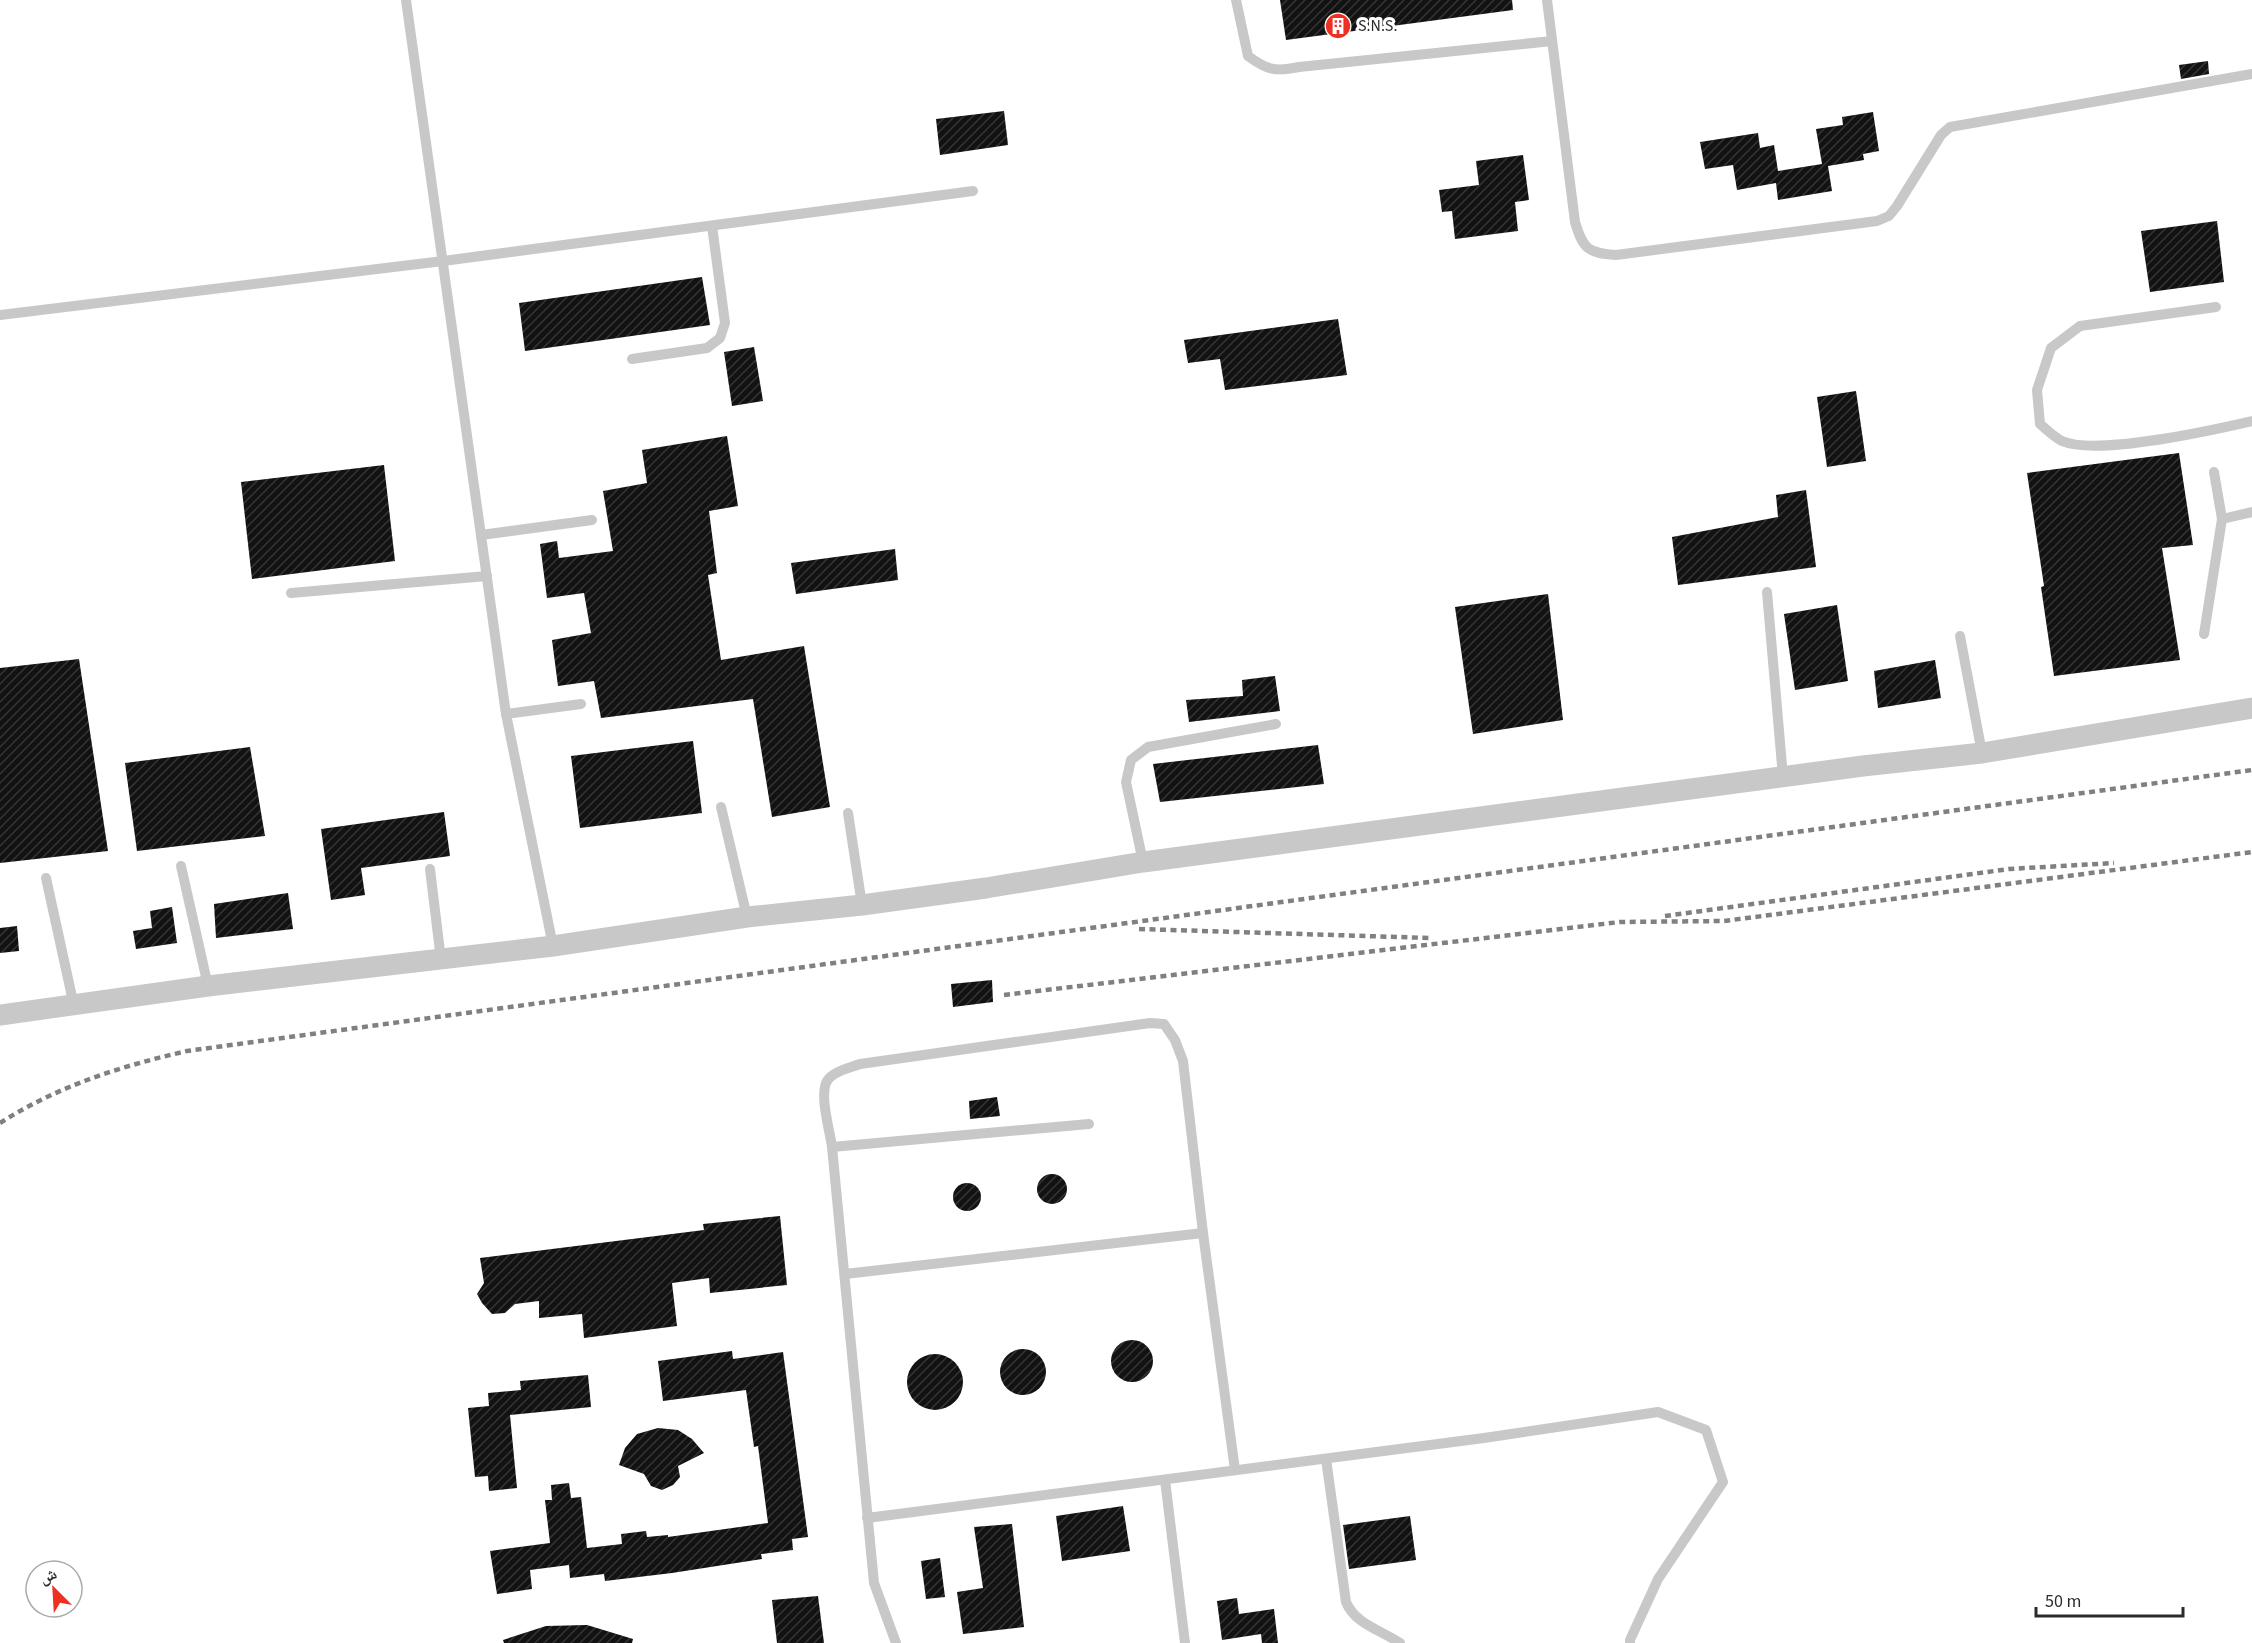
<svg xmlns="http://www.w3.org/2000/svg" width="2252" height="1643" viewBox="0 0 2252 1643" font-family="'Source Sans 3','Noto Naskh Arabic',sans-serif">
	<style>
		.building { fill: url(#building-hatch) }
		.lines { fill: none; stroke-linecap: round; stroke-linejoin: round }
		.lane { stroke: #c8c8c8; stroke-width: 10 }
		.street { stroke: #c8c8c8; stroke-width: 21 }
		.rail { stroke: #808080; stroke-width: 4.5; stroke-dasharray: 6 4.5; stroke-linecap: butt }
		.labels { text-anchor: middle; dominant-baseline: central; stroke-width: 6; stroke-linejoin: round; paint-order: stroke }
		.poi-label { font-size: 16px; fill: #2b2b2b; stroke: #fff; text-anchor: start }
	</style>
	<defs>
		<pattern id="building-hatch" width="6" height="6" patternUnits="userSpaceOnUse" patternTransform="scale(1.5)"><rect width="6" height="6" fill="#121212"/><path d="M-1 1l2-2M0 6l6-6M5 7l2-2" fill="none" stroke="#353535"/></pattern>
	</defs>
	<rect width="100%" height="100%" fill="#fff"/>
	<g class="building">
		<polygon points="1280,0 1512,0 1513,10 1286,40"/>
		<polygon points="2208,61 2209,74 2181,79 2179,65"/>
		<polygon points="1004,111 1008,145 940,155 936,119"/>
		<polygon points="1873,112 1879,151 1863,154 1864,160 1828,166 1832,191 1778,200 1776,183 1737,190 1733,165 1705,169 1700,142 1758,133 1760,148 1774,145 1778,171 1822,164 1816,129 1843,125 1842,117"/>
		<polygon points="1523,155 1529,200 1515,202 1518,231 1455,239 1452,211 1442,212 1439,190 1479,185 1476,161"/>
		<polygon points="2217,221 2224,282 2150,292 2141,231"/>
		<polygon points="702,277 710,325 525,351 519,303"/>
		<polygon points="1338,319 1347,375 1225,390 1220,359 1188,363 1184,340"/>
		<polygon points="754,347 763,401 732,406 724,352"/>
		<polygon points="1856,391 1866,461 1827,467 1817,397"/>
		<polygon points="727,436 738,506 709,511 717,573 708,575 721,660 804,646 830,807 772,817 753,699 601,718 594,681 558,686 552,640 591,633 584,593 547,598 540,544 557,541 559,558 613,551 603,491 647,483 642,450"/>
		<polygon points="2179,453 2193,545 2162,548 2180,660 2054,676 2041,587 2044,586 2027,473"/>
		<polygon points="384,465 395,561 252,579 241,482"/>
		<polygon points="1806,490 1816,567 1678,585 1672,537 1778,517 1776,495"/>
		<polygon points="895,549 898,580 796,594 791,563"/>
		<polygon points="1548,594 1563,720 1473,734 1455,607"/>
		<polygon points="1837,605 1848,681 1795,690 1784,614"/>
		<polygon points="79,659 108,851 0,863 0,668"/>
		<polygon points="1935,660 1941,698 1878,708 1874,671"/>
		<polygon points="1275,676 1280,711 1189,722 1186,700 1243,696 1242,680"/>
		<polygon points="693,741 702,813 580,828 571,756"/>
		<polygon points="1318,745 1324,784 1160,802 1153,764"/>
		<polygon points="250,747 265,836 137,851 125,763"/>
		<polygon points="444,812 450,856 361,868 365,895 331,900 321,829"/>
		<polygon points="288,893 293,929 216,938 214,904"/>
		<polygon points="172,907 177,943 136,949 133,931 152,928 150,911"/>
		<polygon points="17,926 19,951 0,953 0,928"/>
		<polygon points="992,980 993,1002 953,1007 951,984"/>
		<polygon points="997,1097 1000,1116 970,1119 969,1101"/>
		<circle cx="1052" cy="1189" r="15"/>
		<circle cx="967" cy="1197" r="14"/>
		<polygon points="780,1216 787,1285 710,1293 709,1278 672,1283 677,1326 584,1338 582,1314 539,1318 539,1301 515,1304 505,1313 492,1314 482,1303 477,1294 484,1283 480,1258 704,1230 703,1224"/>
		<circle cx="1132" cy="1361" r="21"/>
		<circle cx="1023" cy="1372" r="23"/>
		<polygon points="732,1351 733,1359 783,1352 808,1537 792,1539 793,1550 761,1554 762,1559 672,1573 605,1581 604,1574 570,1578 569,1565 530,1570 532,1589 497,1594 490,1551 550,1543 545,1500 552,1500 551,1485 569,1483 571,1498 581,1497 587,1548 622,1544 621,1534 646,1531 647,1537 668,1535 668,1537 768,1523 758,1446 754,1447 746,1390 663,1401 658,1361"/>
		<circle cx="935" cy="1382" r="28"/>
		<polygon points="588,1375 591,1407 510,1415 517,1488 489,1491 488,1476 475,1477 468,1408 489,1406 488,1393 521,1390 520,1381"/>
		<polygon points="658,1428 678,1430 692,1439 704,1453 678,1466 680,1477 673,1485 662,1490 651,1486 644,1474 619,1465 625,1448 637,1434"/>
		<polygon points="1123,1506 1130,1551 1062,1561 1056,1516"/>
		<polygon points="1410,1516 1416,1560 1349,1569 1343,1525"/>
		<polygon points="1012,1524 1024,1627 963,1634 957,1592 983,1588 974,1527"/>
		<polygon points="940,1558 945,1597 926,1599 921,1561"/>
		<polygon points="818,1596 824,1643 777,1643 772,1600"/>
		<polygon points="1237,1598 1239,1614 1274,1609 1278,1643 1262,1643 1261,1634 1222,1640 1217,1601"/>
		<polygon points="587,1625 633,1639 632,1643 504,1643 503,1640 546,1626"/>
	</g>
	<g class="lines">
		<g class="lane">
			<polyline points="406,0 506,714 553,946"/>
			<path d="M1236,0L1248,56C1267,70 1275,72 1299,67L1552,41"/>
			<path d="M1547,0L1575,222C1583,249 1588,253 1616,255L1877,221L1889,216L1897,206L1941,135L1950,127L2252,74"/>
			<path d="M2216,307L2080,326L2051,348L2037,390L2040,424C2046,429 2054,437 2062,441C2096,456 2213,430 2252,421"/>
			<polyline points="0,315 443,261 973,191"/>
			<polyline points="632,359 707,348 720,338 725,323 712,226"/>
			<polyline points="2222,519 2252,512"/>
			<polyline points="481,535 592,520"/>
			<polyline points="1767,592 1783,777"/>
			<polyline points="291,593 487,576"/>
			<polyline points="2204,634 2222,519 2214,472"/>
			<polyline points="1960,636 1982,753"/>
			<polyline points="506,714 581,704"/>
			<polyline points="721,807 747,917"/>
			<polyline points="848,813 862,905"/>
			<polyline points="1143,862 1126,782 1131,760 1148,747 1276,724"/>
			<polyline points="181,866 208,986"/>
			<polyline points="430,869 441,960"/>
			<polyline points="46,878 74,1006"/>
			<polyline points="832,1147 1089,1124"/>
			<polyline points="845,1274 1203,1233"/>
			<path d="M1326,1459L1346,1602C1355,1624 1381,1630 1400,1643"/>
			<polyline points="1165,1480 1185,1643"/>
			<polyline points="867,1518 1484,1438 1658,1412 1706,1430 1723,1482 1658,1579 1630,1640 1630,1643"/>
			<path d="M896,1643L874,1583L832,1147C830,1131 819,1095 827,1081C833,1071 850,1068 860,1064L1150,1023L1164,1024L1175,1040L1183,1061L1203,1233L1235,1470"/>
		</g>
		<polyline class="street" points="0,1015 208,986 553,946 747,917 862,905 986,888 1143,862 1863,766 1982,753 2252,708"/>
		<g class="rail">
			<polyline points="1665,916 2009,869 2114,863"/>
			<polyline points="1139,929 1430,938"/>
			<polyline points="1004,995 1620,922 1724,921 2252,852"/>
			<path d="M0,1123C58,1086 121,1066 187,1051L2252,770"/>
		</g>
	</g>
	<defs>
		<g id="building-disc" transform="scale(1.35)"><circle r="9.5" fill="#ee3022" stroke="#fff"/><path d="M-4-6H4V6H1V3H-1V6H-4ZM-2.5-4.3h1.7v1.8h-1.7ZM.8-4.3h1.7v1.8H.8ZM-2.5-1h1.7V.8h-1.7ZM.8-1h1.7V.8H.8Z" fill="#fff"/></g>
	</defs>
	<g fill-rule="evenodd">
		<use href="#building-disc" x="1338" y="26"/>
	</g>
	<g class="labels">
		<g class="poi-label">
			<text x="1358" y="26">S.N.S.</text>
		</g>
	</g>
	<g transform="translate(54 1589) rotate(336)"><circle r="28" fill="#ffffff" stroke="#aaaaaa" stroke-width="1.5"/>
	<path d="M0-4.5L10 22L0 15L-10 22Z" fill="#ee3022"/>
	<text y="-9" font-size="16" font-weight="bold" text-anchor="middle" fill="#2b2b2b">ش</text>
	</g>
	<path d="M2036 1607v9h147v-9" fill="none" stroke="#2b2b2b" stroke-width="3"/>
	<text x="2045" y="1607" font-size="18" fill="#2b2b2b" stroke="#ffffff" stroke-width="4.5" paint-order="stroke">50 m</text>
</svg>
